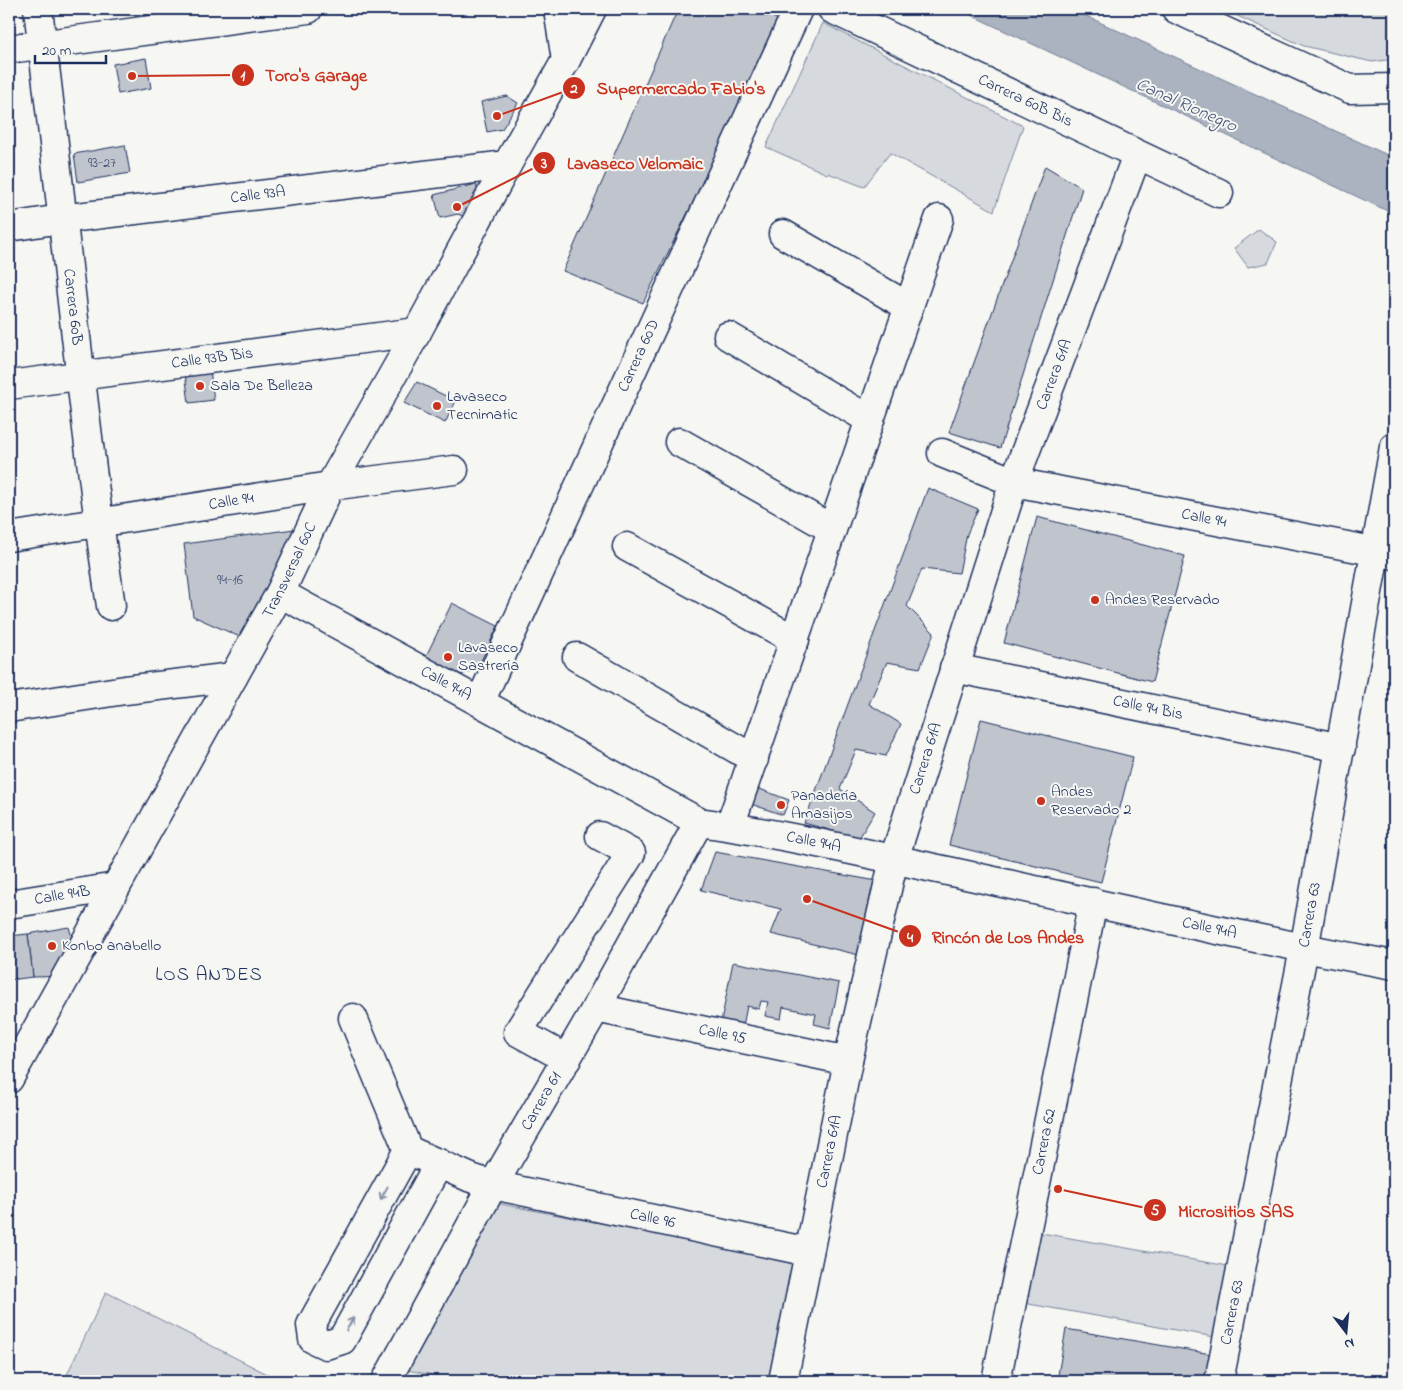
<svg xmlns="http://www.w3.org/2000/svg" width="1403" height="1390" viewBox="0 0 1403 1390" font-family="'Indie Flower',sans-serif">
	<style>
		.green { fill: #d6d9dd; stroke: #78849e }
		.water { fill: #abb2c0; stroke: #717e99 }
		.building { fill: #c0c4cd; stroke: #1b2f5e }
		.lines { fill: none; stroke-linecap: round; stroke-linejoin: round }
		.minor-casing { stroke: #1b2f5e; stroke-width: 31 }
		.minor { stroke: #f6f6f2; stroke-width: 28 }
		.oneway { stroke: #8892a8 }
		.poi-dot { fill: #c8321e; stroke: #f6f6f2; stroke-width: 2 }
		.labels { text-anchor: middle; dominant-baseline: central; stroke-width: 4; stroke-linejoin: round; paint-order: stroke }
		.number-label { font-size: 14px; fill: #44547a }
		.street-label { font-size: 16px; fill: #1b2f5e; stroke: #f6f6f2 }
		.poi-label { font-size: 16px; fill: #1b2f5e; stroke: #f6f6f2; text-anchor: start }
		.water-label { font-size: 18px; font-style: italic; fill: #46567b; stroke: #f6f6f2 }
		.quarter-label { font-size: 19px; letter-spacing: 1px; fill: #1b2f5e; stroke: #f6f6f2 }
		.leader { fill: none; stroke: #c8321e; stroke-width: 2 }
		.callout-dot { fill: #c8321e; stroke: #f6f6f2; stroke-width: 2 }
		.mark-label { font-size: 15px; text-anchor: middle; font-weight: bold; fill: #fff }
		.callout-label { font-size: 18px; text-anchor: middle; font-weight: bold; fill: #c8321e; stroke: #f6f6f2; stroke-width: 4; stroke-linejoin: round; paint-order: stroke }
	</style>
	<rect width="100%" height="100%" fill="#f6f6f2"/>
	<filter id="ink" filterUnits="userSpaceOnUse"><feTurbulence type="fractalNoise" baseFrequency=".02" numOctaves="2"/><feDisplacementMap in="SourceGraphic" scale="10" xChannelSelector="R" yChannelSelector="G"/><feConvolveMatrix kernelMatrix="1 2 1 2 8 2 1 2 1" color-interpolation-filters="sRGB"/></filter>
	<g filter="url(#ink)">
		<g class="green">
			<polygon points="1222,9 1394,9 1394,59 1372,62 1304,46"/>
			<polygon points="823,23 1023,126 994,211 890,153 864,187 828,173 827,174 766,147"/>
			<polygon points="1259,229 1277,242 1268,263 1248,267 1234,248"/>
			<polygon points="490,1202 797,1261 770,1381 463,1381 407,1370"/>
			<polygon points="1036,1232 1228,1266 1215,1337 1023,1303"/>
			<polygon points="106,1292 281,1381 64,1381"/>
		</g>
		<polygon class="water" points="958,9 1071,9 1394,158 1394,214"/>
		<g class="building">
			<polygon points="678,9 761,9 782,23 643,303 563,271"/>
			<polygon points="146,58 151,88 118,94 113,64"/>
			<polygon points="507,96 518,103 502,129 487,132 481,102"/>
			<polygon points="125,145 130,173 78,182 74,154"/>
			<polygon points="1045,166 1082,188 1000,448 949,432"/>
			<polygon points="476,184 480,200 470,220 458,214 440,218 434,195"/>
			<polygon points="210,370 214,400 189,403 185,373"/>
			<polygon points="417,382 456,401 445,423 404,403"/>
			<polygon points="928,488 978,509 967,534 959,573 922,569 907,606 934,633 920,668 887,662 869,704 901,724 886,756 856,750 840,789 875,812 859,838 804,823"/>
			<polygon points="1037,517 1185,556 1152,682 1004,643"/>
			<polygon points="302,528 240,637 193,616 184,544"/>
			<polygon points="452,603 498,626 478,667 461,675 425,658"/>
			<polygon points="981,719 1133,757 1101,882 949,845"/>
			<polygon points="757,788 789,800 783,815 751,804"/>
			<polygon points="715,852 877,881 859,955 771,934 781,909 701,890"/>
			<polygon points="69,927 73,941 67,976 33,977 28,934"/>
			<polygon points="28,934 33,977 9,980 9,936"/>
			<polygon points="733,962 839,983 830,1028 814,1024 816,1014 783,1007 781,1019 765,1016 768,1002 761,1001 759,1009 747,1006 743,1026 721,1022"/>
			<polygon points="1066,1329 1211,1354 1206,1381 1057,1381"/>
		</g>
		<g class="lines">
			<g class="minor-casing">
				<g id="minor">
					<path id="s1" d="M38,9C63,208 81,407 111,606"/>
					<polyline points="558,9 566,60"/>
					<path id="s2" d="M832,9L1219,193"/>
					<polyline points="1176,9 1350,89 1394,88"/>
					<polyline points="9,49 308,9"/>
					<path id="s3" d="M9,227L61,219L507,165"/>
					<polyline points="783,234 909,307"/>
					<polyline points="728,336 870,420"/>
					<path id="s4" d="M9,385L417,332"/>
					<polyline points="679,442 832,529"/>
					<path id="s5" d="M942,453L1014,482L1394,555"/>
					<path id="s6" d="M9,537L330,486L454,470"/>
					<polyline points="627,547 795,640"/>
					<path id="s7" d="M280,593L699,822C776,833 852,850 929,867C1084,900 1238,937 1394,965"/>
					<polyline points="577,657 754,759"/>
					<path id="s8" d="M954,668L1341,748"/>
					<path id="s9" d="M480,702L798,9"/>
					<polyline points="9,708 125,690 233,677"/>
					<polyline points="730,826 939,219"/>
					<path id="s10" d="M9,904L116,887"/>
					<path id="s11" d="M596,1008L848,1061"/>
					<path id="s12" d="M353,1018L408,1150L471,1178L493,1185L809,1252"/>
					<polyline points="567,1059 518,1032 631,853 600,836"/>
					<path id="s13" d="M9,1079L280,593L330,486L417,332L507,165L566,60L592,9"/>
					<polyline points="408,1150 311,1325 313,1339 326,1345 342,1340 439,1163"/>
					<path id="s14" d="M386,1381L493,1185L596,1008L699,822"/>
					<path id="s15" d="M783,1381L848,1061L894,859L1014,482L1137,155"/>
					<path id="s16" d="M996,1381L1093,902"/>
					<path id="s17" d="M1219,1381L1304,949L1394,447"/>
				</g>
			</g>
			<use href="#minor" class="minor"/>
		</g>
		<defs><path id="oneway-shaft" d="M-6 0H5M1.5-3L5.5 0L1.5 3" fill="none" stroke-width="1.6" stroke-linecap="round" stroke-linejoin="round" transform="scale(1.25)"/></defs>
		<g class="oneway">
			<use href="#oneway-shaft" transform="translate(384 1193) rotate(119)"/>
			<use href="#oneway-shaft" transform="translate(350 1324) rotate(-61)"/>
		</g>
	</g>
	<g class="poi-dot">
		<circle cx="200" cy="386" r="5"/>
		<circle cx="437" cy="406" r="5"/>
		<circle cx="1095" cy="600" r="5"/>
		<circle cx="448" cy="657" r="5"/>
		<circle cx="1041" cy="801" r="5"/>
		<circle cx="781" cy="805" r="5"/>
		<circle cx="52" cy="946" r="5"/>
	</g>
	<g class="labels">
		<g class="number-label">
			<text x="102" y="163">93-27</text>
			<text x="230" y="580">94-16</text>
		</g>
		<g class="street-label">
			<text stroke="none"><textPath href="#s2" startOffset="214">Carrera 60B Bis</textPath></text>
			<text stroke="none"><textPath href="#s3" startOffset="251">Calle 93A</textPath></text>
			<text stroke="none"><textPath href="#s1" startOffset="300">Carrera 60B</textPath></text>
			<text stroke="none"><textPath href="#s9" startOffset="381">Carrera 60D</textPath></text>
			<text stroke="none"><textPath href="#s4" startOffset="205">Calle 93B Bis</textPath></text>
			<text stroke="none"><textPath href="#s15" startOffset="1044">Carrera 61A</textPath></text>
			<text stroke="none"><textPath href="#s6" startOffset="225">Calle 94</textPath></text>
			<text stroke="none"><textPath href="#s5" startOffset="271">Calle 94</textPath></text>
			<text stroke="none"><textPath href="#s13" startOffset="581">Transversal 60C</textPath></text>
			<text stroke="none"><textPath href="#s7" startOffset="189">Calle 94A</textPath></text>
			<text stroke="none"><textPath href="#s8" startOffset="198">Calle 94 Bis</textPath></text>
			<text stroke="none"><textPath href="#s15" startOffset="639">Carrera 61A</textPath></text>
			<text stroke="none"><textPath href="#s7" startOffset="594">Calle 94A</textPath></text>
			<text stroke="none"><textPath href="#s10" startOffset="54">Calle 94B</textPath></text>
			<text stroke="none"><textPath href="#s17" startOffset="475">Carrera 63</textPath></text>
			<text stroke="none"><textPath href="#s7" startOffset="999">Calle 94A</textPath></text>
			<text stroke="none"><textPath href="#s11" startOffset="129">Calle 95</textPath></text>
			<text stroke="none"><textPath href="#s14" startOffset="320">Carrera 61</textPath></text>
			<text stroke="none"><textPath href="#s16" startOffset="244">Carrera 62</textPath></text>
			<text stroke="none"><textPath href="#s15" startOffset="234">Carrera 61A</textPath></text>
			<text stroke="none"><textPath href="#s12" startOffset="398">Calle 96</textPath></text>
			<text stroke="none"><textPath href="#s17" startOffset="70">Carrera 63</textPath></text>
		</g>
		<g class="poi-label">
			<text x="210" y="386">Sala De Belleza</text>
			<text x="447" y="397">Lavaseco<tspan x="447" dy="18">Tecnimatic</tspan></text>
			<text x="1105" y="600">Andes Reservado</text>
			<text x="458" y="648">Lavaseco<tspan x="458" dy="18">Sastrería</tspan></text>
			<text x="1051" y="792">Andes<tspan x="1051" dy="18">Reservado 2</tspan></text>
			<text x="791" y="796">Panadería<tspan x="791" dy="18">Amasijos</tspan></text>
			<text x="62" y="946">Konbo anabello</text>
		</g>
		<g class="water-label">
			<text transform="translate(1186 106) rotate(24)">Canal Rionegro</text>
		</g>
		<g class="quarter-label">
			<text x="209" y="975">LOS ANDES</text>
		</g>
	</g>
	<path class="leader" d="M132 76L243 75M497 116L574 88M457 207L544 163M807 899L910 936M1058 1189L1155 1210"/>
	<g class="callout-dot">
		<circle cx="132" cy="76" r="5"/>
		<circle cx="497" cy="116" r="5"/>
		<circle cx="457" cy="207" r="5"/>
		<circle cx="807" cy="899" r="5"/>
		<circle cx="1058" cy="1189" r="5"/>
		<circle cx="243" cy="75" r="12"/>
		<circle cx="574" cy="88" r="12"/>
		<circle cx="544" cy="163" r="12"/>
		<circle cx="910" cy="936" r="12"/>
		<circle cx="1155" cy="1210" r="12"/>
	</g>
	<g class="mark-label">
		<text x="243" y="80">1</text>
		<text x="574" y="93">2</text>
		<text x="544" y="168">3</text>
		<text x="910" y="942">4</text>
		<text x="1155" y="1215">5</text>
	</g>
	<g class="callout-label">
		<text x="316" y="81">Toro's Garage</text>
		<text x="681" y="94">Supermercado Fabio's</text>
		<text x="635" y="169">Lavaseco Velomaic</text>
		<text x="1008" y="943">Rincón de Los Andes</text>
		<text x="1236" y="1217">Micrositios SAS</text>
	</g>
	<rect width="1403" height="1390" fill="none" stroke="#f6f6f2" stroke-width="30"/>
	<rect x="15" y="15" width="1373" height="1360" fill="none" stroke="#1b2f5e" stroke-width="2" filter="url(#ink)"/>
	<g transform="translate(1346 1332) rotate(164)" stroke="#f6f6f2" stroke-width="4" paint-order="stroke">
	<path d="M0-4L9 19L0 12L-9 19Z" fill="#1b2f5e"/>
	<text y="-8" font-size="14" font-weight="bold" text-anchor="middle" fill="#1b2f5e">N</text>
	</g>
	<path d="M35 55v8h71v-8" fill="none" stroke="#1b2f5e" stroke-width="2.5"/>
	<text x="42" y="55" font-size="15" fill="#1b2f5e" stroke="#f6f6f2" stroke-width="4" paint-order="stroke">20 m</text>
</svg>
